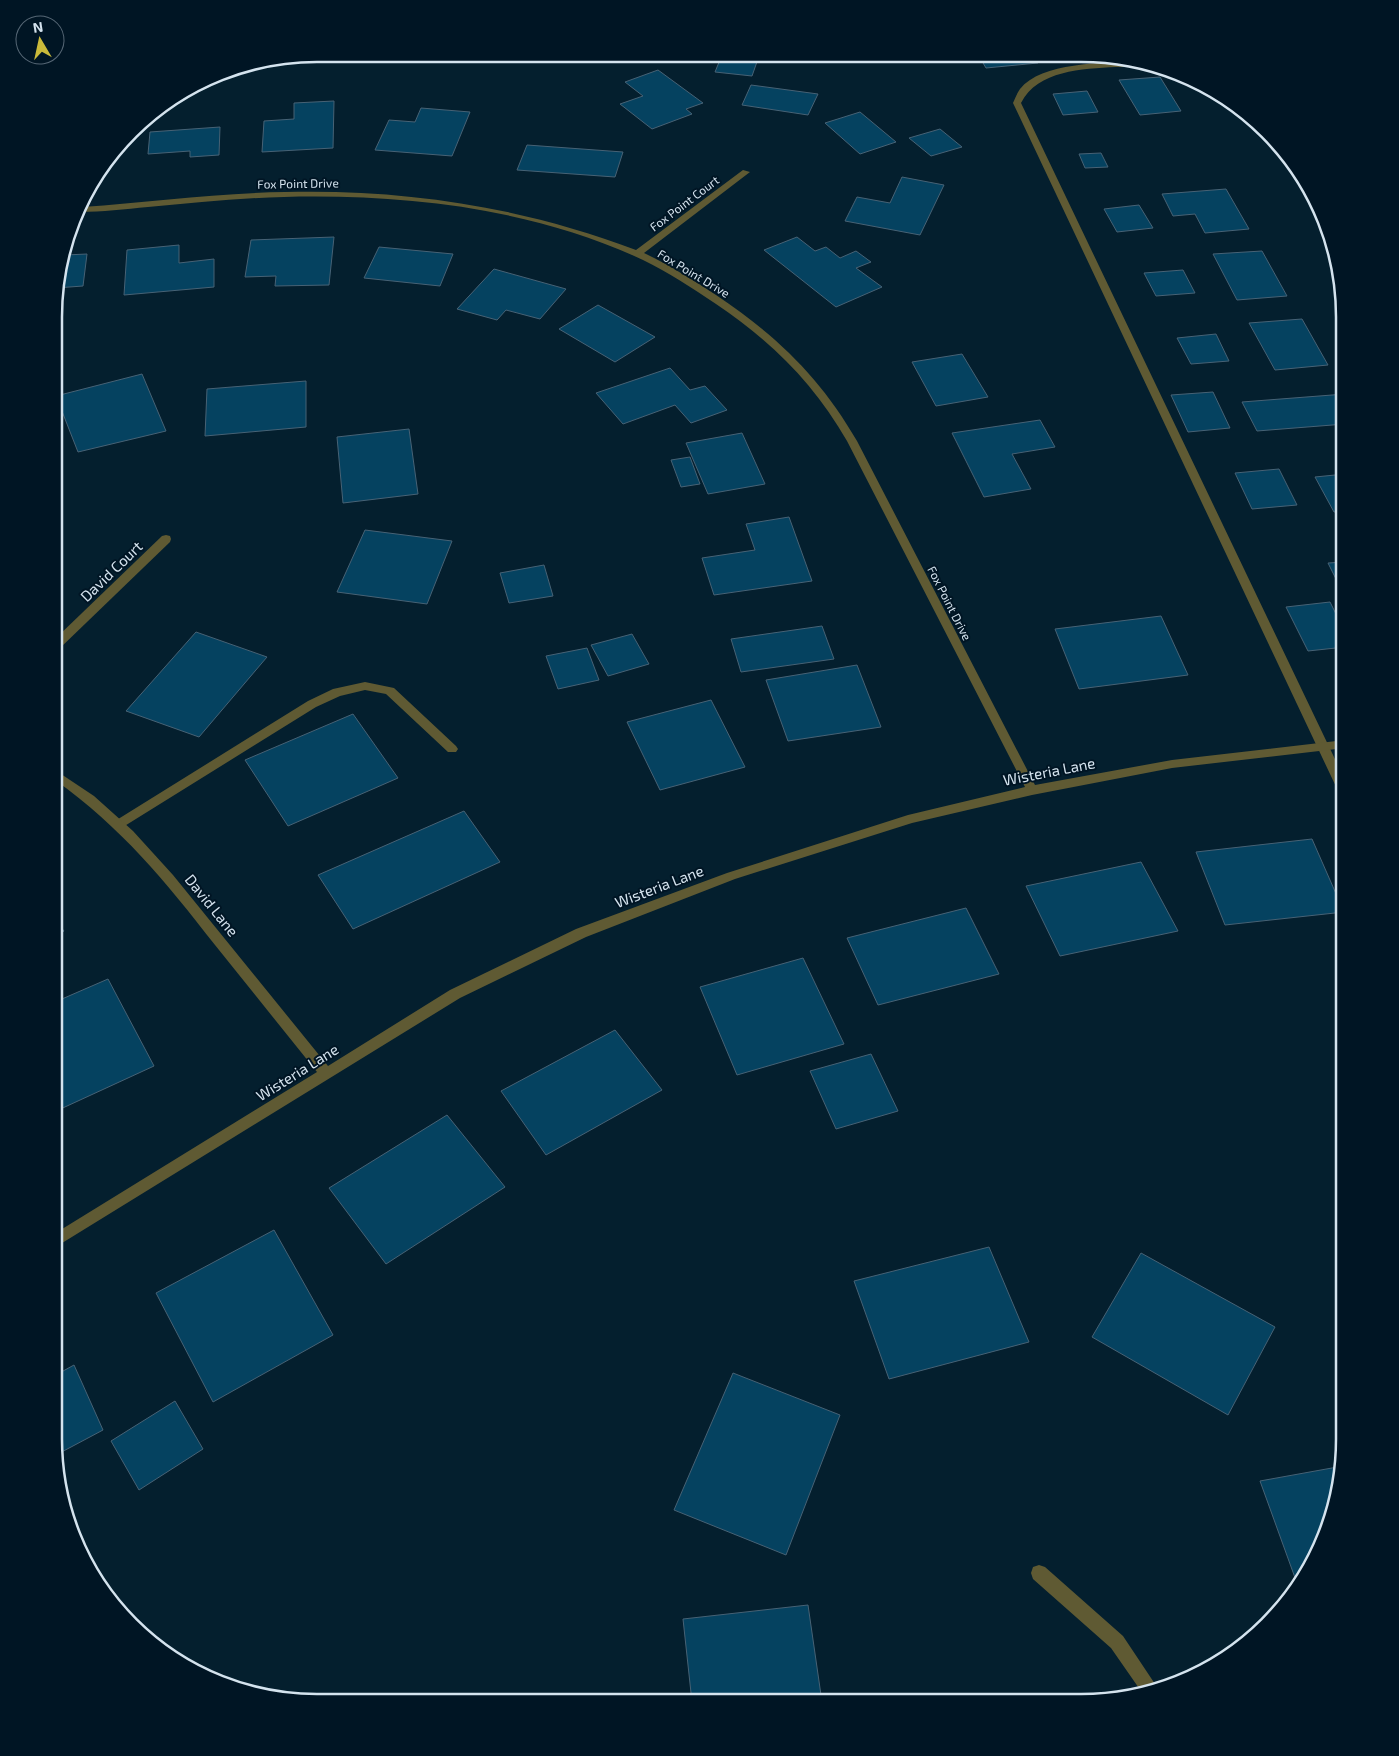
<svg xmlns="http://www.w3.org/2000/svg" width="1399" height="1756" viewBox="0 0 1399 1756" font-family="'Exo 2',sans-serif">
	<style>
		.building { fill: #054260; stroke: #476275 }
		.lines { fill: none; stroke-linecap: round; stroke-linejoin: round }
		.lane { fill: #5f5a33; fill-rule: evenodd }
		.street { fill: #5f5a33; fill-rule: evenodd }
		.labels { text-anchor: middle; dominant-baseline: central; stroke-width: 4; stroke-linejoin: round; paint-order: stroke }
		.far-street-label { font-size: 12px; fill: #d4e3ee; stroke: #001524 }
		.street-label { font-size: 15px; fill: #d4e3ee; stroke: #001524 }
		.rim { fill: none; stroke: #d4e3ee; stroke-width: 2.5 }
	</style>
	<rect width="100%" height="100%" fill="#041f2e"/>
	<g class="building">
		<polygon points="722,55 748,55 759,56 752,76 715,72"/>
		<polygon points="979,56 1034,56 1038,63 986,68"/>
		<polygon points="658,70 703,103 686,109 692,114 652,129 620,104 643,96 625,82"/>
		<polygon points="1160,77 1181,111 1140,115 1119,80"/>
		<polygon points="751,85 818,94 808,115 742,105"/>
		<polygon points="1087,91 1098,112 1063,115 1053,94"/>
		<polygon points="334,101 333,148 262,152 264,121 294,119 294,103"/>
		<polygon points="421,108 470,112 452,156 375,150 389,120 415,122"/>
		<polygon points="860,112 896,142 860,154 825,123"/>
		<polygon points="220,127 219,155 190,157 190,151 148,154 150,132"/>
		<polygon points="940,129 962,147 931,156 909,138"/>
		<polygon points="527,145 623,152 615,177 517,170"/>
		<polygon points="1101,153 1108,167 1085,168 1079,154"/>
		<polygon points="902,177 944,185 920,235 845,221 857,197 890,203"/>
		<polygon points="1226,189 1249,229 1205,233 1195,214 1173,216 1162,194"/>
		<polygon points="1139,205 1153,228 1117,232 1104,209"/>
		<polygon points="334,237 329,285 275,286 276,276 245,277 251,240"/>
		<polygon points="797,237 815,251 826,247 840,258 856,251 871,262 856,268 882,287 836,307 764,250"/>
		<polygon points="179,245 179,263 214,259 214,287 124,295 127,250"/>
		<polygon points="379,247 453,254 440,286 364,278"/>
		<polygon points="1262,251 1287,296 1237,300 1213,254"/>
		<polygon points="87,254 83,286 56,288 65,255"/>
		<polygon points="494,269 566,289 540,319 506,310 497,320 457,309"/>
		<polygon points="1183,270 1195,293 1156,296 1144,273"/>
		<polygon points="598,305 655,337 615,362 559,329"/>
		<polygon points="1302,319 1328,365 1275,370 1249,323"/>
		<polygon points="1216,334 1229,361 1191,364 1177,338"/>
		<polygon points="962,354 988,397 936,406 912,362"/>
		<polygon points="670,368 690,390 705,386 727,410 691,423 675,405 623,424 596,393"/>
		<polygon points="142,374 166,431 78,452 56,396"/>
		<polygon points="306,381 306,427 205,436 207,389"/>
		<polygon points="1213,392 1230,428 1188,432 1171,395"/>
		<polygon points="1345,394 1345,424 1257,431 1242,402"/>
		<polygon points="1040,420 1055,447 1012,454 1031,489 984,497 952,433"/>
		<polygon points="409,429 418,494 343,503 337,437"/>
		<polygon points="742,433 765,484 708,494 686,443"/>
		<polygon points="690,457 700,484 681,487 671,460"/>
		<polygon points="1279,469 1297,505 1252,509 1235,473"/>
		<polygon points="1345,474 1345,511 1334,512 1315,477"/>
		<polygon points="789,517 812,581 714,595 702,558 755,550 746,524"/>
		<polygon points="365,530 452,541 427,604 337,592"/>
		<polygon points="1345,562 1345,597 1328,563"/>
		<polygon points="544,565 553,596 509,603 500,573"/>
		<polygon points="1330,602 1345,632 1345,647 1308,651 1286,607"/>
		<polygon points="1161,616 1188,675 1079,689 1055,629"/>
		<polygon points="822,626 834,659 741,672 731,639"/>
		<polygon points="196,632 267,657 199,737 126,711"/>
		<polygon points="632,634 649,664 608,676 591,645"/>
		<polygon points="587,648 599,680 558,689 546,656"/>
		<polygon points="857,665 881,727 788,741 766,680"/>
		<polygon points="711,700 745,767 660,790 627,722"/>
		<polygon points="353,714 398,778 288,826 245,760"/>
		<polygon points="464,811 500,862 353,929 318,875"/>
		<polygon points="1312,839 1344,912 1225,925 1196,852"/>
		<polygon points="1141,862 1178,931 1060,956 1026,886"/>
		<polygon points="966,908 999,974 878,1005 847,938"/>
		<polygon points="55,920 64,931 55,937"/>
		<polygon points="803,958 844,1044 737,1075 700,987"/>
		<polygon points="108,979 154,1066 54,1112 55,1002"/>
		<polygon points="615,1030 662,1090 546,1155 501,1091"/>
		<polygon points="871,1054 898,1111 836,1129 810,1071"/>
		<polygon points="447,1115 505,1187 386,1264 329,1188"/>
		<polygon points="274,1230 333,1335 213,1402 156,1293"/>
		<polygon points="989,1247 1029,1342 889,1379 854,1281"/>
		<polygon points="1141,1253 1275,1327 1228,1415 1092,1337"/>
		<polygon points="74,1365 103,1430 56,1455 54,1376"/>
		<polygon points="733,1373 840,1415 786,1555 674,1510"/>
		<polygon points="175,1401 203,1449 139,1490 111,1441"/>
		<polygon points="1343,1466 1336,1507 1310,1571 1298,1586 1260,1481"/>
		<polygon points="808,1605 822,1702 692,1702 683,1619"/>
	</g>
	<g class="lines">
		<g class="lane">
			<path d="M1135,61L1147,64C1138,67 1126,67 1116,67C1082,69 1038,70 1021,103L1345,780V798L1339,793L1013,103C1015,99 1017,93 1020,89C1041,62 1104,63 1135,61Z"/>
			<polygon points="365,682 394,688 456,746 458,749 456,752 448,752 386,694 365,690 340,696 316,707 123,827 115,827 113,824 115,821 308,701 333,689"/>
		</g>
		<g class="street">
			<path d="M743,170L750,172L644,253C669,265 693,280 716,295C777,336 820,377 857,441L1035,785L1172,760L1345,740V748L1172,768L1032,795L912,823L735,879L586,937L460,998L54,1248V1234L317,1072C283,1030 249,987 215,945C165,881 122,828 55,780V770L94,796L133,831L173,875L328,1066L450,990L576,929L727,873L908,815L1025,787L847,441C814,383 771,341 716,304C692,288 668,272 643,260C533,208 404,194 284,197C239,198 193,203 148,207C125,209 102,212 80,212L82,207C149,202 217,193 285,192C406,189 523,207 636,250Z"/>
			<polygon points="166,535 170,536 171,539 170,542 59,649 55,650 55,639 162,536"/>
			<polygon points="1039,1565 1045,1567 1123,1636 1159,1690 1143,1694 1111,1648 1033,1579 1031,1573 1033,1567"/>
		</g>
	</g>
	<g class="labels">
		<g class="far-street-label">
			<text transform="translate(298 183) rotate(-1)">Fox Point Drive</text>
			<text transform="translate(684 203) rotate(-37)">Fox Point Court</text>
			<text transform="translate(694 273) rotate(31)">Fox Point Drive</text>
			<text transform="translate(950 603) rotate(63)">Fox Point Drive</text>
		</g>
		<g class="street-label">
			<text transform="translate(111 571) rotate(-44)">David Court</text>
			<text transform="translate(1049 771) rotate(-11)">Wisteria Lane</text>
			<text transform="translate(659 886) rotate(-21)">Wisteria Lane</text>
			<text transform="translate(212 905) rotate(51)">David Lane</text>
			<text transform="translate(297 1072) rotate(-32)">Wisteria Lane</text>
		</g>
	</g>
	<path d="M0 0H1399V1756H0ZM317 62H1081A255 255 0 0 1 1336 317V1439A255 255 0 0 1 1081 1694H317A255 255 0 0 1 62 1439V317A255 255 0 0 1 317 62Z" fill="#001524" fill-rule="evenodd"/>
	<path class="rim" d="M317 62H1081A255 255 0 0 1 1336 317V1439A255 255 0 0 1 1081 1694H317A255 255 0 0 1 62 1439V317A255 255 0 0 1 317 62Z"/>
	<g transform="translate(40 40) rotate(351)"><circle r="24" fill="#001524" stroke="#556775"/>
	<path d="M0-4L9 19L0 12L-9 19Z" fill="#caba3a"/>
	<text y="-8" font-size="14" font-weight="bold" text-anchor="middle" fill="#d4e3ee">N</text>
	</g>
</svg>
